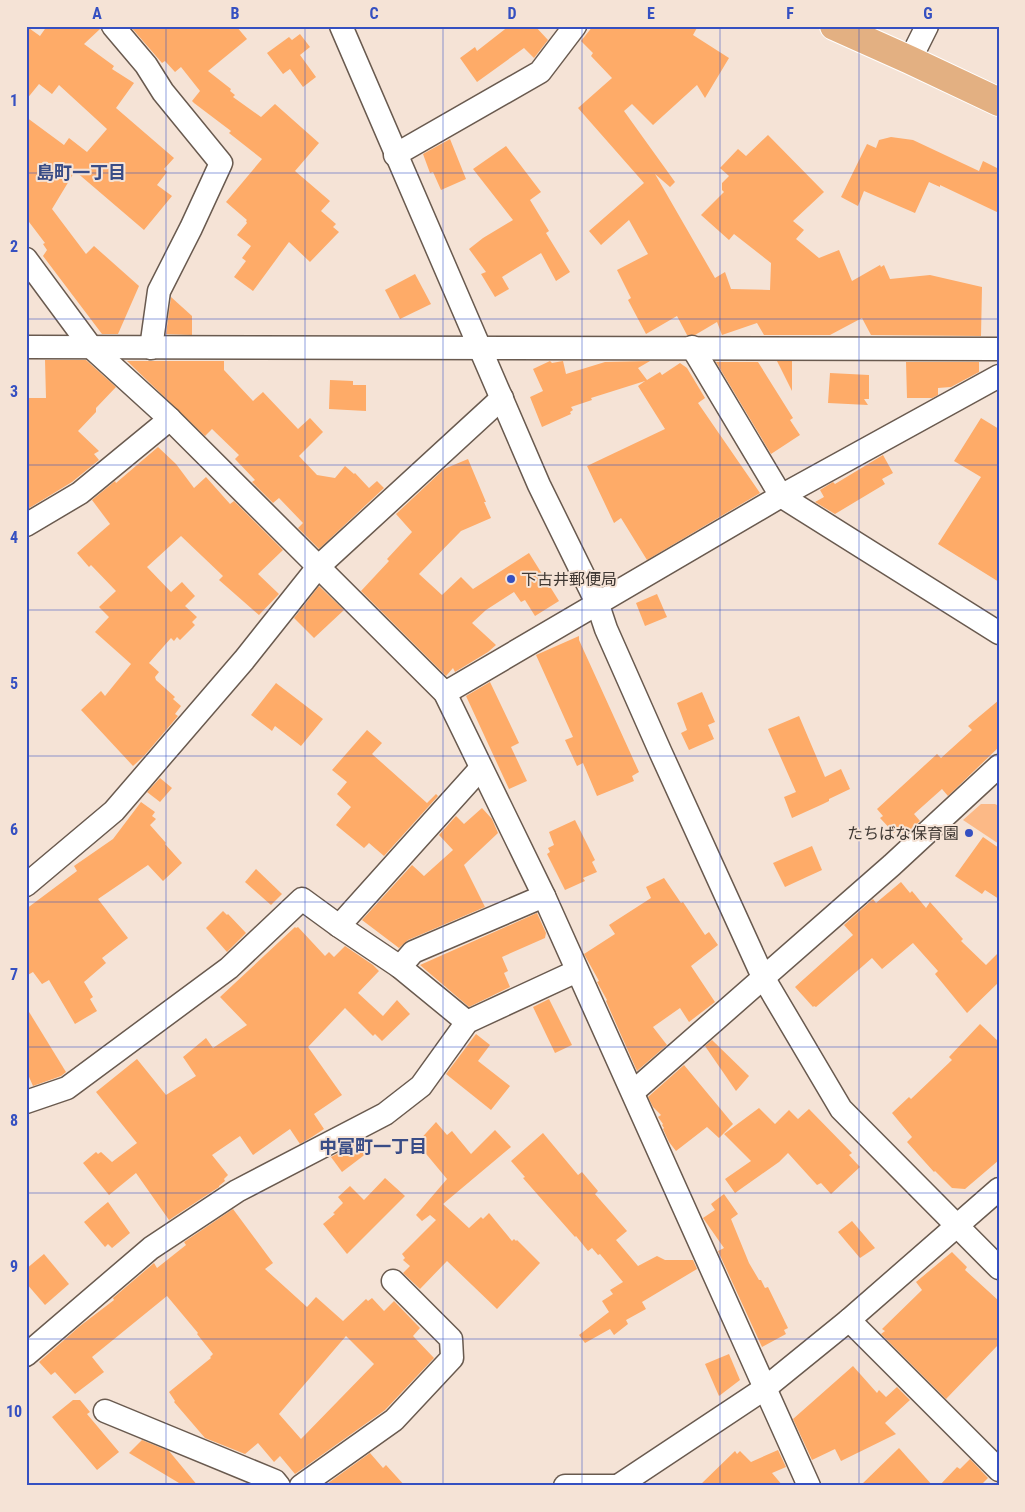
<svg xmlns="http://www.w3.org/2000/svg" width="1025" height="1512" viewBox="0 0 1025 1512" font-family="'Roboto Condensed','Noto Sans JP',sans-serif">
	<style>
		.green { fill: #fcb986 }
		.building { fill: #feab68; fill-rule: evenodd }
		.lines { fill: none; stroke-linecap: round; stroke-linejoin: round }
		.minor-casing { stroke: #695a4f; stroke-width: 25 }
		.major-casing { stroke: #fff; stroke-width: 30 }
		.minor { stroke: #fff; stroke-width: 22 }
		.major { stroke: #e3b082; stroke-width: 28 }
		.grid { fill: none; stroke: #3550c1; stroke-width: 1; stroke-opacity: 0.55 }
		.poi-dot { fill: #3550c1; stroke: #f5e3d6; stroke-width: 2 }
		.labels { text-anchor: middle; dominant-baseline: central; stroke-width: 4; stroke-linejoin: round; paint-order: stroke }
		.poi-label { font-size: 16px; fill: #3f3833; stroke: #f5e3d6; text-anchor: start }
		.neighbourhood-label { font-size: 18px; font-weight: bold; fill: #394c86; stroke: #f5e3d6 }
		.neatline { fill: none; stroke: #3550c1; stroke-width: 2 }
		.grid-label { font-size: 16px; text-anchor: middle; font-weight: bold; fill: #3550c1 }
	</style>
	<rect width="100%" height="100%" fill="#f5e3d6"/>
	<polygon class="green" points="981,804 995,804 999,806 999,844 963,820"/>
	<g class="building">
		<polygon points="26,26 40,36 47,26 100,26 100,29 84,44 114,66 112,69 134,83 116,108 174,158 164,169 167,172 157,185 172,196 144,230 75,171 52,209 86,254 94,246 139,286 118,334 102,334 43,256 47,250 43,244 45,243 26,218 26,117 64,145 69,138 87,152 107,129 59,85 52,94 39,84 26,100"/>
		<polygon points="130,26 236,26 247,39 208,71 231,89 230,91 235,95 233,97 261,117 275,104 319,143 295,171 330,201 321,211 336,224 333,227 339,232 310,262 289,242 253,291 234,277 246,261 242,258 251,246 237,235 247,223 246,221 247,220 226,202 262,159 229,133 231,131 194,103 192,101 200,91 181,67 175,72 165,61 162,63"/>
		<polygon points="509,26 535,26 548,40 534,58 524,48 477,82 460,58 475,47 477,51"/>
		<polygon points="593,26 698,26 693,35 729,58 705,98 697,85 653,125 632,104 624,111 675,182 670,187 655,174 715,278 725,272 731,289 770,290 771,263 734,234 729,240 701,215 724,192 722,190 722,183 729,176 720,168 738,149 746,156 768,135 824,192 793,221 804,230 796,239 819,258 839,250 852,281 880,265 881,267 884,265 890,279 930,275 982,287 981,336 871,335 862,318 830,335 764,335 757,323 722,335 717,322 695,335 687,335 677,316 646,334 628,300 631,298 617,270 648,254 629,220 601,245 589,231 644,183 578,108 612,78 591,56 593,53 581,41"/>
		<polygon points="300,34 310,47 300,55 316,77 303,87 290,69 283,74 267,53 289,37 292,40"/>
		<polygon points="891,137 913,140 979,171 983,161 999,169 999,213 940,185 940,187 929,182 915,213 864,191 858,206 841,197 867,144 876,148 879,140"/>
		<polygon points="450,139 466,179 441,190 433,172 430,173 423,154"/>
		<polygon points="506,146 541,192 530,200 549,231 546,233 570,272 556,281 541,253 502,277 509,289 495,297 481,274 486,272 469,249 483,238 513,220 473,169"/>
		<polygon points="415,274 431,304 400,319 385,290"/>
		<polygon points="171,297 192,316 192,335 166,334"/>
		<polygon points="45,360 86,360 116,387 96,408 96,412 78,431 99,451 94,454 99,460 72,482 26,510 26,398 46,398"/>
		<polygon points="127,361 224,361 224,370 253,401 263,392 298,429 310,418 323,432 299,456 317,475 335,478 345,466 354,474 355,473 369,488 377,481 384,488 319,549 298,528 303,523 279,498 273,503 252,482 255,480 235,459 239,455 212,429 205,436"/>
		<polygon points="550,361 552,363 563,361 566,374 605,362 650,361 638,368 647,380 660,372 662,375 680,363 687,368 705,398 698,403 760,493 647,560 621,518 614,523 587,466 665,429 638,386 645,381 591,398 592,400 571,407 573,410 570,412 571,414 542,427 530,397 543,391 533,369"/>
		<polygon points="777,361 792,361 792,391"/>
		<polygon points="716,362 758,362 793,418 790,420 800,435 771,454"/>
		<polygon points="906,362 979,362 979,372 951,387 938,388 938,395 932,398 907,398"/>
		<polygon points="830,373 869,375 869,399 864,399 868,405 828,403"/>
		<polygon points="330,380 353,381 353,385 366,385 366,411 329,409"/>
		<polygon points="981,418 999,429 999,582 938,544 981,477 954,461"/>
		<polygon points="158,447 176,464 194,488 206,477 230,504 234,501 283,550 258,574 279,594 259,615 219,580 223,576 181,536 147,567 171,592 182,582 195,596 185,606 197,617 192,622 195,625 180,640 177,637 174,641 171,638 149,663 159,672 155,677 156,680 175,697 173,699 181,706 175,714 178,716 144,756 133,766 81,710 101,691 105,696 131,664 95,632 109,617 99,607 116,591 91,565 89,567 77,553 110,524 92,500 115,481 116,483"/>
		<polygon points="883,455 893,473 882,479 885,484 835,514 815,502 824,497 820,490 833,482 835,484"/>
		<polygon points="468,459 486,502 484,502 491,518 461,531 419,574 442,595 461,577 473,589 529,553 559,601 535,616 525,600 521,602 514,592 486,610 472,623 496,645 488,652 455,672 453,668 446,676 361,591 389,561 387,559 412,532 396,514 444,469"/>
		<polygon points="319,586 344,610 314,638 294,618"/>
		<polygon points="657,594 667,617 645,626 636,603"/>
		<polygon points="579,636 579,640 639,772 632,776 634,781 597,796 583,763 577,766 565,740 573,737 536,655"/>
		<polygon points="490,682 519,743 511,747 527,781 509,789 466,696"/>
		<polygon points="276,683 323,719 301,746 275,726 272,731 251,715"/>
		<polygon points="702,692 715,722 708,725 714,739 689,750 681,733 687,730 677,703"/>
		<polygon points="999,700 999,747 948,796 942,789 914,814 920,821 908,832 906,830 901,835 897,830 894,833 880,818 883,816 877,809 937,754 941,758 972,730 968,726"/>
		<polygon points="799,716 825,777 841,769 850,789 829,799 829,801 823,804 792,818 784,797 796,792 768,729"/>
		<polygon points="367,730 382,743 372,754 427,803 436,794 438,796 384,856 369,843 364,848 336,825 351,807 337,794 347,782 332,770"/>
		<polygon points="160,778 172,788 160,802 147,792"/>
		<polygon points="141,802 155,812 152,816 156,819 150,825 166,843 165,844 182,863 163,881 148,865 98,899 128,938 102,958 106,963 84,982 93,997 90,999 97,1011 75,1024 49,980 42,984 33,972 26,976 26,909 77,871 74,866 113,839"/>
		<polygon points="482,808 492,819 498,833 464,865 485,907 408,940 399,948 362,920 412,865 424,876 453,850 439,835 456,816 464,824"/>
		<polygon points="575,820 595,860 592,862 597,872 583,878 585,881 565,890 547,854 550,852 548,848 554,845 549,832"/>
		<polygon points="983,837 999,848 999,899 985,890 982,894 955,876"/>
		<polygon points="812,846 822,870 785,887 773,863"/>
		<polygon points="256,869 282,894 271,905 245,882"/>
		<polygon points="664,878 681,903 683,902 705,935 709,932 718,945 691,966 715,1002 689,1022 680,1008 653,1027 667,1045 637,1071 606,1001 607,1000 597,982 599,981 584,954 615,934 609,925 651,898 646,887"/>
		<polygon points="901,882 910,893 912,891 926,908 930,902 963,939 961,941 986,965 999,952 999,982 967,1013 935,974 938,971 913,943 882,969 872,958 816,1007 814,1006 813,1007 795,987 853,935 844,925 873,899 876,903"/>
		<polygon points="223,911 227,915 228,914 246,933 227,952 206,928"/>
		<polygon points="537,913 546,933 545,938 502,957 508,971 504,973 510,987 469,1007 420,965"/>
		<polygon points="295,927 296,928 298,927 325,956 329,952 334,957 345,946 373,965 379,971 358,993 383,1016 397,1000 410,1014 382,1041 375,1034 373,1036 345,1008 308,1047 342,1095 314,1114 324,1129 312,1137 300,1144 290,1129 253,1155 240,1136 212,1155 228,1175 224,1179 225,1181 219,1186 219,1187 169,1220 136,1173 109,1195 83,1163 96,1152 98,1154 101,1152 112,1162 137,1143 96,1092 137,1059 166,1095 196,1076 183,1057 206,1038 213,1048 247,1025 220,997"/>
		<polygon points="549,999 572,1045 555,1053 533,1007"/>
		<polygon points="26,1007 66,1072 61,1076 33,1086 26,1070"/>
		<polygon points="980,1024 999,1042 999,1160 965,1189 952,1188 935,1171 934,1172 907,1142 912,1137 892,1113 909,1097 911,1099 952,1060 949,1057"/>
		<polygon points="476,1034 490,1045 478,1061 510,1086 491,1110 446,1074"/>
		<polygon points="712,1040 749,1076 736,1091 705,1046"/>
		<polygon points="684,1065 733,1124 719,1138 707,1127 676,1151 669,1142 663,1129 664,1128 662,1125 663,1124 658,1117 661,1115 653,1107 648,1097"/>
		<polygon points="759,1108 775,1124 789,1110 798,1119 809,1109 852,1153 849,1155 860,1167 831,1194 821,1183 817,1185 788,1153 779,1162 735,1193 725,1179 751,1161 724,1134"/>
		<polygon points="436,1122 447,1135 452,1131 471,1154 495,1130 511,1147 443,1204 469,1228 481,1217 483,1219 489,1213 512,1241 514,1239 516,1241 517,1240 540,1263 497,1309 447,1261 420,1289 403,1273 410,1266 403,1260 405,1258 402,1254 436,1220 430,1215 422,1221 416,1215 447,1179 417,1143"/>
		<polygon points="543,1133 578,1175 582,1172 598,1191 595,1194 627,1231 616,1240 638,1266 657,1256 665,1260 693,1260 697,1269 642,1302 646,1309 626,1320 628,1324 614,1335 610,1329 585,1343 579,1335 609,1312 602,1301 613,1294 610,1290 623,1282 600,1254 598,1255 592,1248 588,1251 576,1236 575,1237 523,1178 525,1177 511,1161"/>
		<polygon points="364,1140 371,1150 342,1172 331,1157"/>
		<polygon points="385,1178 405,1196 347,1254 323,1224 335,1214 333,1213 343,1203 338,1197 350,1186 364,1200"/>
		<polygon points="724,1194 738,1214 731,1219 749,1263 759,1280 761,1280 765,1288 768,1287 788,1328 784,1330 786,1334 762,1347 718,1251 724,1248 703,1218 715,1210 711,1204"/>
		<polygon points="108,1202 130,1233 112,1248 108,1244 105,1247 84,1222"/>
		<path d="M233,1209L273,1263L265,1269L307,1307L316,1297L343,1321L366,1299L368,1301L372,1298L384,1311L394,1301L420,1328L413,1336L434,1358L385,1410L295,1474L280,1456L274,1462L258,1443L245,1454L205,1438L174,1402L175,1401L169,1392L211,1358L210,1357L213,1354L197,1334L198,1333L167,1296L92,1357L104,1372L75,1394L55,1372L51,1375L39,1362L80,1326L114,1300L113,1298L154,1263L157,1268L186,1245L184,1242ZM346,1336L374,1364L301,1439L279,1414Z"/>
		<polygon points="852,1221 875,1248 860,1258 838,1232"/>
		<polygon points="952,1252 967,1267 965,1270 999,1301 999,1344 946,1399 881,1334 885,1331 882,1329 922,1290 916,1282"/>
		<polygon points="44,1254 69,1284 45,1305 26,1283 26,1269"/>
		<polygon points="729,1354 740,1380 719,1396 705,1364"/>
		<polygon points="853,1366 877,1393 879,1390 886,1397 897,1387 910,1400 885,1423 896,1434 841,1461 835,1449 812,1460 793,1419"/>
		<polygon points="73,1400 80,1400 90,1412 87,1414 119,1452 97,1470 52,1417"/>
		<polygon points="142,1440 169,1451 198,1486 184,1486 129,1453"/>
		<polygon points="899,1448 933,1486 860,1486"/>
		<polygon points="778,1450 786,1467 772,1473 783,1486 699,1486 735,1451 737,1454 740,1451 751,1462"/>
		<polygon points="370,1453 383,1468 386,1465 405,1486 324,1486"/>
		<polygon points="970,1459 988,1478 980,1486 939,1486 957,1467 960,1469"/>
	</g>
	<g class="lines">
		<g class="minor-casing">
			<g id="minor">
				<polyline points="113,26 146,65 163,92 221,163 191,228 159,291 151,348"/>
				<polyline points="341,26 539,485 598,605 606,629 660,751 763,977 841,1109 999,1268"/>
				<polyline points="910,60 927,26"/>
				<polyline points="395,155 540,72 575,26"/>
				<polyline points="26,259 91,347 170,419 445,693 544,896 809,1486"/>
				<path d="M26,347C350,349 675,347 999,349"/>
				<polyline points="692,347 781,496 999,633"/>
				<polyline points="26,525 80,493 170,419"/>
				<polyline points="445,693 781,496 999,376"/>
				<polyline points="26,885 114,811 244,660 318,567 502,398"/>
				<polyline points="400,967 413,952 544,896"/>
				<polyline points="467,1022 400,967 339,926 481,768"/>
				<polyline points="633,1092 892,865 999,766"/>
				<polyline points="26,1102 67,1088 229,968 302,899 339,926"/>
				<polyline points="849,1320 999,1470"/>
				<polyline points="26,1355 151,1248 237,1191 385,1114 421,1086 467,1022 577,971"/>
				<polyline points="105,1411 275,1481 279,1486"/>
				<polyline points="301,1486 394,1420 452,1358 451,1339 393,1281"/>
				<polyline points="565,1486 620,1486"/>
				<polyline points="618,1486 764,1389 849,1320 999,1189"/>
			</g>
		</g>
		<g class="major-casing">
			<polyline id="major" points="834,26 910,60 999,102"/>
		</g>
		<use href="#minor" class="minor"/>
		<use href="#major" class="major"/>
	</g>
	<path class="grid" d="M166,26V1486M305,26V1486M443,26V1486M582,26V1486M720,26V1486M859,26V1486M26,173H999M26,319H999M26,465H999M26,610H999M26,756H999M26,902H999M26,1047H999M26,1193H999M26,1339H999"/>
	<g class="poi-dot">
		<circle cx="511" cy="579" r="5"/>
		<circle cx="969" cy="833" r="5"/>
	</g>
	<g class="labels">
		<g class="poi-label">
			<text x="521" y="579">下古井郵便局</text>
			<text x="959" y="833" text-anchor="end">たちばな保育園</text>
		</g>
		<g class="neighbourhood-label">
			<text x="81" y="172">島町一丁目</text>
			<text x="373" y="1146">中富町一丁目</text>
		</g>
	</g>
	<rect width="1025" height="1512" fill="none" stroke="#f5e3d6" stroke-width="55"/>
	<rect x="28" y="28" width="970" height="1456" class="neatline"/>
	<g class="grid-label">
		<text x="97" y="19">A</text>
		<text x="235" y="19">B</text>
		<text x="374" y="19">C</text>
		<text x="512" y="19">D</text>
		<text x="651" y="19">E</text>
		<text x="790" y="19">F</text>
		<text x="928" y="19">G</text>
		<text x="14" y="106">1</text>
		<text x="14" y="252">2</text>
		<text x="14" y="397">3</text>
		<text x="14" y="543">4</text>
		<text x="14" y="689">5</text>
		<text x="14" y="835">6</text>
		<text x="14" y="980">7</text>
		<text x="14" y="1126">8</text>
		<text x="14" y="1272">9</text>
		<text x="14" y="1417">10</text>
	</g>
</svg>
